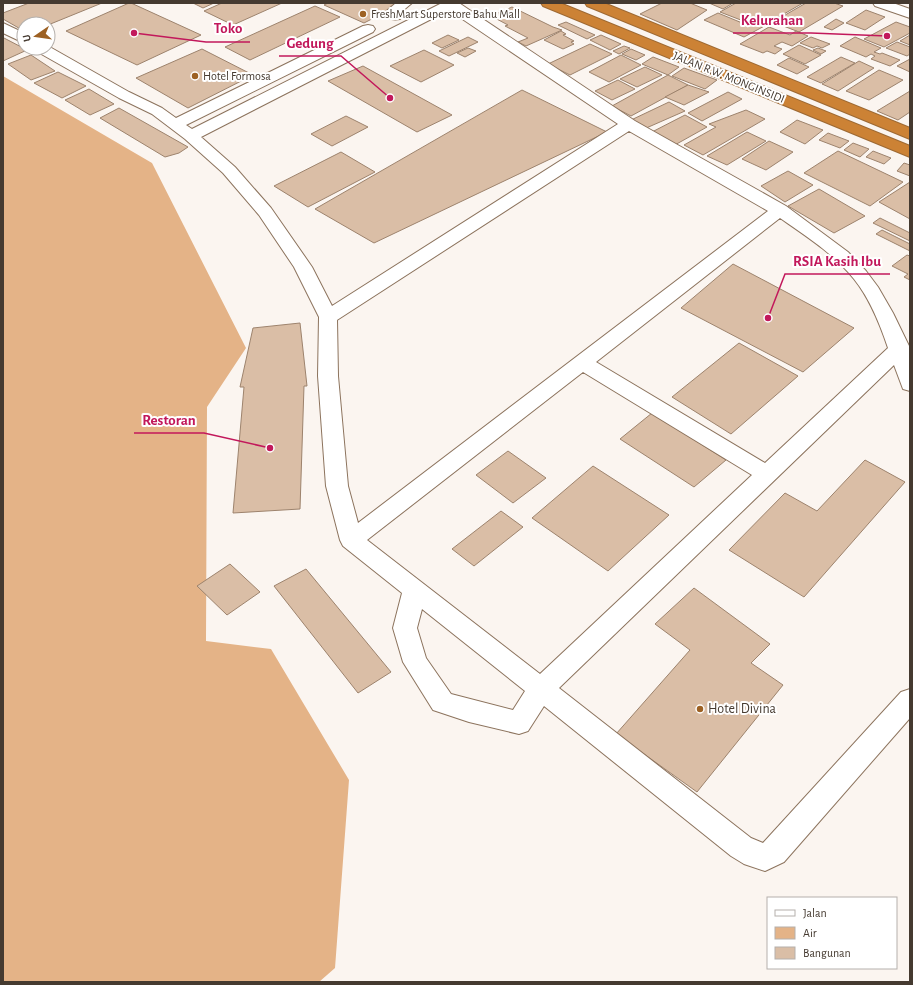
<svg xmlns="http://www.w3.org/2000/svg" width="913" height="985" viewBox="0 0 913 985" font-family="'Alegreya Sans',sans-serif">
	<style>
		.water { fill: #e4b387 }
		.building { fill: #dabea6; stroke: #9d836d }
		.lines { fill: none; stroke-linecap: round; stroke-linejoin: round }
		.minor-casing { stroke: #8c735d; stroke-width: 2 }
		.highway-casing { stroke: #9d6933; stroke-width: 2 }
		.minor { fill: #fff; fill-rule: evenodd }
		.highway { fill: #cc8235; fill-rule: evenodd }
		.poi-dot { fill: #9d6123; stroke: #fff; stroke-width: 1.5 }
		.labels { text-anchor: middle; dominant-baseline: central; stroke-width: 4; stroke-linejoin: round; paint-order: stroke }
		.far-poi-label { font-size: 12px; fill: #453a30; stroke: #fff; text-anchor: start }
		.far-street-label { font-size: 12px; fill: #453a30; stroke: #fff }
		.poi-label { font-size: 14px; fill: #453a30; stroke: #fff; text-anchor: start }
		.leader { fill: none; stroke: #c2185b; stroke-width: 1.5 }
		.callout-dot { fill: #c2185b; stroke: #fff; stroke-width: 1.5 }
		.callout-label { font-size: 15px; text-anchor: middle; font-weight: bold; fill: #c2185b; stroke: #fff; stroke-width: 4; stroke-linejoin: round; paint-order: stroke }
	</style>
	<rect width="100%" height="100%" fill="#fbf5f0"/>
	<polygon class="water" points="3,76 152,163 246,348 207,407 206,641 271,649 349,780 335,968 319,982 3,982"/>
	<g class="building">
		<polygon points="29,3 102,3 48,25 24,24 24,31 3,19 3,13"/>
		<polygon points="129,3 131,3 201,35 137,65 66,31"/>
		<polygon points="193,3 214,3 203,8"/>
		<polygon points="222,3 282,3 233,25 204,11"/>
		<polygon points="328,3 403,3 364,23 324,5"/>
		<polygon points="662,3 690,3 707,10 677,30 640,14"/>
		<polygon points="709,3 733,3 723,9"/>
		<polygon points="736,3 803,3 770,22 757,16 746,22 720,12"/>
		<polygon points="806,3 834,3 843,6 799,32 773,22"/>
		<polygon points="315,6 340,17 250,60 225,47"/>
		<polygon points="512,7 553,27 562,30 526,46 518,42 528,38 505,26 508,25 491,16"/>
		<polygon points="866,10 885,17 865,30 846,23"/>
		<polygon points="718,13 747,25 759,19 770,23 744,37 704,20"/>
		<polygon points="836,19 844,23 832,30 824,27"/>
		<polygon points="566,22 595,35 587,39 558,25"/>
		<polygon points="896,22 910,27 910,33 884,47 864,39"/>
		<polygon points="769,27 790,35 796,31 808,36 792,46 782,42 774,46 782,49 775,54 767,51 763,53 740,44"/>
		<polygon points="561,31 566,34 563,35 574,41 571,42 574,44 563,49 544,40"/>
		<polygon points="448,35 459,40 442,48 432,43"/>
		<polygon points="601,35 621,44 610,50 590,40"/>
		<polygon points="910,35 910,45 900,41"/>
		<polygon points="468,37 478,42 449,56 439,51"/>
		<polygon points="811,37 830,44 822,48 817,46 813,48 800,43"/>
		<polygon points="855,37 881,48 874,52 880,54 882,53 900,60 890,66 871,59 875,56 871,54 866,57 840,46"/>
		<polygon points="3,38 4,38 27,50 3,61"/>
		<polygon points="897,42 910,47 910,54 907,56 886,48"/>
		<polygon points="590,44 612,54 570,75 548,64"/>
		<polygon points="799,45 821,55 805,64 783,54"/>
		<polygon points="624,46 630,48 619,54 613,51"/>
		<polygon points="468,48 476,51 465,57 457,53"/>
		<polygon points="818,48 826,51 821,54 813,50"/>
		<polygon points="202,49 253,75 188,108 136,78"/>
		<polygon points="631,49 645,55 636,60 622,54"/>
		<polygon points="424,50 454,65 421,82 390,66"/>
		<polygon points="31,55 55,71 31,80 8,64"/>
		<polygon points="621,55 641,65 609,82 589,72"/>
		<polygon points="653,57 679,67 668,75 642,64"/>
		<polygon points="841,57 855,63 821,83 807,77"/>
		<polygon points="789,58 809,67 797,74 777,65"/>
		<polygon points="910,59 910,72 897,66"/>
		<polygon points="859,61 874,68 838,91 822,84"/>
		<polygon points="363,66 452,115 417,132 328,81"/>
		<polygon points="645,67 662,75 637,87 620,79"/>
		<polygon points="684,68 717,80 705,89 672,76"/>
		<polygon points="879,70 903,80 869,100 846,91"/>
		<polygon points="58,72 86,86 62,98 34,83"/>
		<polygon points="668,75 688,85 631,116 612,106"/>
		<polygon points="618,80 635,89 612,100 595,91"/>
		<polygon points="688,85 709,92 684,105 665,97"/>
		<polygon points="89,89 114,104 90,115 65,100"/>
		<polygon points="522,90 607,132 374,243 315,209"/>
		<polygon points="910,91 910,112 898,120 877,111"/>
		<polygon points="728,92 742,99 702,121 688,113"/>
		<polygon points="669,102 685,111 644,129 629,121"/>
		<polygon points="119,108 188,147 179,153 165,157 100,118"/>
		<polygon points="746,110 765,119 703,155 684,145 716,127 709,124"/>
		<polygon points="685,115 707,127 673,146 650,133"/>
		<polygon points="346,116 368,127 332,146 311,134"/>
		<polygon points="797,120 823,130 805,144 780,132"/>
		<polygon points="747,132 766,141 727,165 707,156"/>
		<polygon points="828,133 849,141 840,148 819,140"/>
		<polygon points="769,141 793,152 766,170 742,159"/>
		<polygon points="853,143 869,149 860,157 844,150"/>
		<polygon points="838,151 903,182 870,206 804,173"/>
		<polygon points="873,151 891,158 884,164 866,157"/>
		<polygon points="341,152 375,172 308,207 274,186"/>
		<polygon points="904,163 910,165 910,176 897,171"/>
		<polygon points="788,171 813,185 785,202 761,186"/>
		<polygon points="910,182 910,219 879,202"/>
		<polygon points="819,189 865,216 834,233 788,206"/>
		<polygon points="880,218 910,233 910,241 873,223"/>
		<polygon points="882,230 910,244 910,251 876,234"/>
		<polygon points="907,255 910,256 910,280 904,277 908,274 892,266"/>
		<polygon points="733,264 854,328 803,372 681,308"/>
		<polygon points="300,323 307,386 304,386 300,509 233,513 244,387 240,387 253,328"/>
		<polygon points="739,343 798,376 731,434 672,397"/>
		<polygon points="652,413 726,460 694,487 620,439"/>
		<polygon points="508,451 546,478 513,503 476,475"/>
		<polygon points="865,460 905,482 804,597 729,550 785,493 817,511"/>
		<polygon points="593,466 669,515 608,571 532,518"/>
		<polygon points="501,511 523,527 474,566 452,549"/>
		<polygon points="230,564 260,592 227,615 197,586"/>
		<polygon points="306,569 391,672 358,693 274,586"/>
		<polygon points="694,588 770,644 751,663 783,685 697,792 616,734 690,650 655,624"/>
	</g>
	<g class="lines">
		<g class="minor-casing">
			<g id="minor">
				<path d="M396,3H412L400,13L402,16L400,19C394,20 387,19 383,14Z"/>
				<path d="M442,3H459L635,121L786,206L848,252L866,271L878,287L893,313L910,348V391L903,389L894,365L559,688L751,838L763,843L901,692L910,689V718L784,862L765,871L744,864L731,856L544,706L528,731L519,734L469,722L433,710L403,662L393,628L402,593L343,546L340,540L326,486L318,376L319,317L294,267L259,215L223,173L185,139L152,114L119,98L36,51L34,48H48V46L129,92L162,108L176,118L363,26L368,25L373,26L375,29L373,32L186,125L192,129ZM449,10L618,124L332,306L312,267L271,208L235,167L201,137ZM629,131L768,211L358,523L348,486L338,376L337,320ZM780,218C806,236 834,254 854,279C870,299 880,324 888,348L765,463L596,362ZM583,372L752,475L540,674L367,540ZM422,609L525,691L513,710L451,694L426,658L417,628Z"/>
				<polygon points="873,3 893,3 910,9 910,18 875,6"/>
				<polygon points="3,23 24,33 24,43 3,33"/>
			</g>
		</g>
		<g class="highway-casing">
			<g id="highway">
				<polygon points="541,3 560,3 910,146 910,157 543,6"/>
				<polygon points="585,3 604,3 910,128 910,139 587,6"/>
			</g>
		</g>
		<use href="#minor" class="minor"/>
		<use href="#highway" class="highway"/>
	</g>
	<g class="poi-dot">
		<circle cx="363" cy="14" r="4"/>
		<circle cx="195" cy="76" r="4"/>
		<circle cx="700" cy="709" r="4"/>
	</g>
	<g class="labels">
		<g class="far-poi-label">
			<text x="371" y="14">FreshMart Superstore Bahu Mall</text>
			<text x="203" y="76">Hotel Formosa</text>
		</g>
		<g class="far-street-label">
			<text transform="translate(729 77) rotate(22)">JALAN R.W. MONGINSIDI</text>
		</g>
		<g class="poi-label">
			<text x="708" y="709">Hotel Divina</text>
		</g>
	</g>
	<path class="leader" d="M887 36L811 33H733M134 33L206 42H250M390 98L341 56H279M768 318L785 274H890M270 448L204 433H134"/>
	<g class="callout-dot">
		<circle cx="887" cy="36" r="4"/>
		<circle cx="134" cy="33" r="4"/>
		<circle cx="390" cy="98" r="4"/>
		<circle cx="768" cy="318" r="4"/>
		<circle cx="270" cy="448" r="4"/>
	</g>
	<g class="callout-label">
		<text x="772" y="25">Kelurahan</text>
		<text x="228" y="33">Toko</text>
		<text x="310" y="48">Gedung</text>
		<text x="837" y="266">RSIA Kasih Ibu</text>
		<text x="169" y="425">Restoran</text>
	</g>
	<rect width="913" height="985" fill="none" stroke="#453a30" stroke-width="8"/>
	<rect x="767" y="897" width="130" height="72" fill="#ffffff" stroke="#b5b0ac"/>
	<rect x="775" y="910" width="20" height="6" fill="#ffffff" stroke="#b5b0ac"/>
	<text x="803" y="917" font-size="12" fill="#453a30">Jalan</text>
	<rect x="775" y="927" width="20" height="12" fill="#e4b387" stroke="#b5b0ac"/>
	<text x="803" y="937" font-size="12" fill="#453a30">Air</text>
	<rect x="775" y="947" width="20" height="12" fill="#dabea6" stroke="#b5b0ac"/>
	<text x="803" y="957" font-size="12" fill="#453a30">Bangunan</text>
	<g transform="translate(36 36) rotate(257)"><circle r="19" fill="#ffffff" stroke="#b5b0ac"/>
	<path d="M0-3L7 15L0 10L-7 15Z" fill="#9d6123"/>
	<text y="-6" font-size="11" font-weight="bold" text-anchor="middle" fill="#453a30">U</text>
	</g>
</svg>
